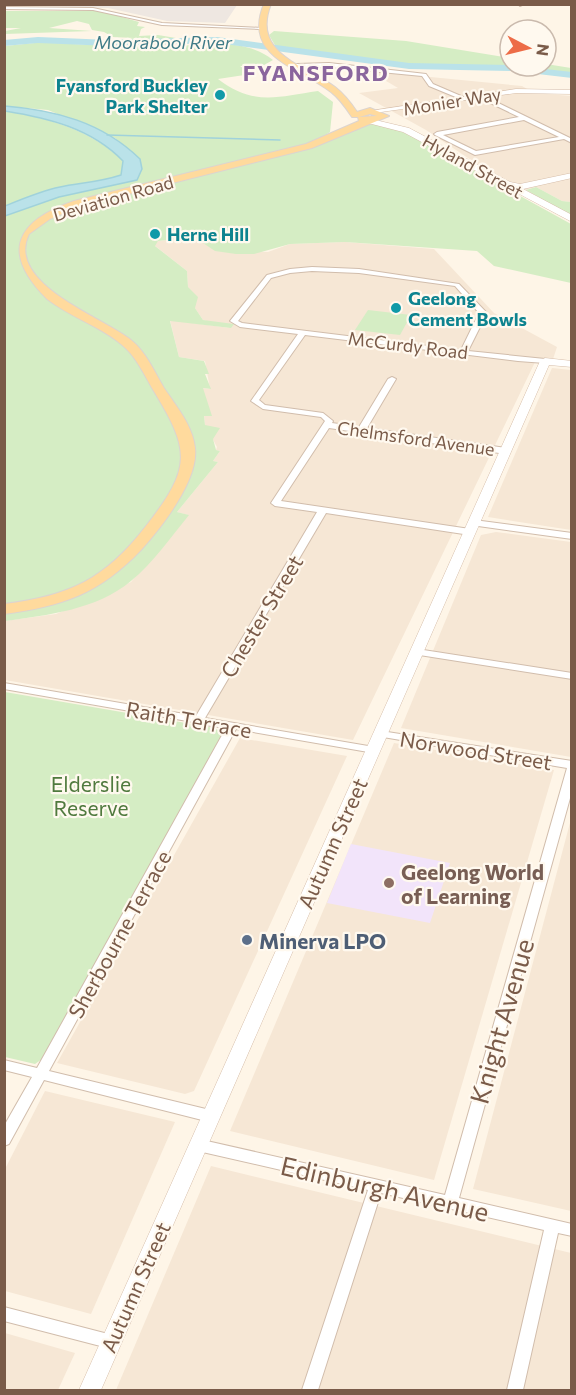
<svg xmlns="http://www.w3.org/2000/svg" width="576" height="1395" viewBox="0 0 576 1395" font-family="Commissioner,sans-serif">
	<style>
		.residential { fill: #f6e7d5 }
		.industrial { fill: #eee7e1 }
		.education { fill: #f2e4fa }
		.green { fill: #d5edc4 }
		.water { fill: #bae2e9; stroke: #a0d2db; stroke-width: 1.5 }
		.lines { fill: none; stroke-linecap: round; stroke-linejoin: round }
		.stream { stroke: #a0d2db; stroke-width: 1.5 }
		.river { fill: #bae2e9; fill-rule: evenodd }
		.street-casing { stroke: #d1bdac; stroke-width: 2 }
		.secondary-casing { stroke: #d7bfab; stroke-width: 1 }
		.primary-casing { stroke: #dcd4d0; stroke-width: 2 }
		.street { fill: #fff; fill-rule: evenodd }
		.secondary { fill: #fff; fill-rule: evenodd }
		.primary { fill: #ffda9d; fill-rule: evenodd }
		.culture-dot { fill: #0f9aa8; stroke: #fff9ef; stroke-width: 2 }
		.education-dot { fill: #8d6e63; stroke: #fff9ef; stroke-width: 2 }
		.service-dot { fill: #5c6f8a; stroke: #fff9ef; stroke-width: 2 }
		.labels { text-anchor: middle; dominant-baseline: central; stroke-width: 4.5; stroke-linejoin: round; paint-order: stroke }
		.far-water-label { font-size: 18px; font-style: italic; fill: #3f7b87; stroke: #fff9ef }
		.far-culture-label { font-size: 18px; font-weight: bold; fill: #0d838f; stroke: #fff9ef; text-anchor: start }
		.far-street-label { font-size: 18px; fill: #7a5b49; stroke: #fff9ef }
		.street-label { font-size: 21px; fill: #7a5b49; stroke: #fff9ef }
		.park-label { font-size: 21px; fill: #507a3e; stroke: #fff9ef }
		.education-label { font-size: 21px; font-weight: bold; fill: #785e54; stroke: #fff9ef; text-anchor: start }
		.service-label { font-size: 21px; font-weight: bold; fill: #4e5e75; stroke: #fff9ef; text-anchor: start }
		.far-district-label { font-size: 22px; font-weight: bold; letter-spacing: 1.5px; fill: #8a659d; stroke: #fff9ef }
		.near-street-label { font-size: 26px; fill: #7a5b49; stroke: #fff9ef }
	</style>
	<rect width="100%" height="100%" fill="#fef5e7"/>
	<g class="residential">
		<polygon points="379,72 522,86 534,93 571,96 571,202 562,201 536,187 526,190 486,170 426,130 359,93 398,88 376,75"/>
		<polygon points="194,237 215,250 268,252 290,244 345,242 434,249 494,313 557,347 553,359 536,360 353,740 5,680 4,621 56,614 131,582 188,515 177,512 218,462 213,461 220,451 216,450 217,447 205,425 204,415 211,416 202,388 210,389 205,361 179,357 170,320 230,328 203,320 195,308 188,287 187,271 154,245 158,241"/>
		<polygon points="552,368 571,370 571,530 488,517"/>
		<polygon points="496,532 571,542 571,757 401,728 481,535"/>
		<polygon points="240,738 347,756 194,1091 185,1094 57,1063"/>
		<polygon points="394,743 554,770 434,1180 230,1131"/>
		<polygon points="571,819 571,1211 473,1189"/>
		<polygon points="45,1091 175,1122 91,1314 5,1291 5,1169"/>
		<polygon points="211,1166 571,1253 571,1390 116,1390"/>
		<polygon points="5,1333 75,1353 58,1390 5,1390"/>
	</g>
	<polygon class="industrial" points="4,5 237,5 225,23 167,21 108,8"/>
	<polygon class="education" points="351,844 450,863 430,923 327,903"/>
	<g class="green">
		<polygon points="4,11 101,11 139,22 137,26 145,27 141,29 139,36 158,35 176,38 172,41 109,43 107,42 134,38 113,37 104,32 92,30 89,24 77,21 49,28 92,31 5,34 5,31 21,28 5,28"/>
		<polygon points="274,31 406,41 510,58 510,66 546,66 546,64 571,68 571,75 512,68 460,69 403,64 276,47 269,35"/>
		<path d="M44,42C82,45 119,46 156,47C193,47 243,35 273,60L264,65L240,66L251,74L218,79C253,106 277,97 318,91L333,102L330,132L321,138L370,121L408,134L571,224V283L494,266L477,251L345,242L290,244L254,254H236L215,251L194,237L158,241L155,246L187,271L188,287L198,297L195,308L203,320L234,324L231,328L170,321L179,357L204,361L209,374H205L211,389L203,388L212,416H204L205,425L220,428L213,439L216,450L220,451L213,461L218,462L177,512L189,515C171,537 153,563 131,581C96,610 48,615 5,621V216L59,197L136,180L140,159L115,138L48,110L5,106V46Z"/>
		<path d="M4,111C48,118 90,129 123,161L121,175L96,183L59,187L5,206Z"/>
		<polygon points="536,187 562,201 571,202 571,216 526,190"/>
		<polygon points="368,310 411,315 400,335 355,330"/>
		<polygon points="5,692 215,728 223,734 42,1059 35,1064 5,1057"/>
	</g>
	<path class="water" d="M5,106C55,110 102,122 140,159L142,169L137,180L59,197L5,216V206C22,199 41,191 60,187C80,183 100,182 121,175L123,161C91,128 48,118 5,111Z"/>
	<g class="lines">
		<polyline class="stream" points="107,135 280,140"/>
		<polygon class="river" points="38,37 110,40 217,37 409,63 510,65 572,72 572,78 512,71 409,69 217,43 110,46 38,43 4,46 4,40"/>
		<g class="street-casing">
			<g id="street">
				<polygon points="518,4 522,4 522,5 520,6"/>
				<polygon points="4,7 93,8 162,23 262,28 260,29 162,25 93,10 4,9"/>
				<polygon points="329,63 426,74 433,84 468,99 463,100 429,86 422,76 329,67 297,68 294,66 297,64"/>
				<path d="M484,96L572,139V143L564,139L475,155L435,135L434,134L437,132L519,117L482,99ZM524,120L559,137L476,151L443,135Z"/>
				<path d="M312,267L359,269L459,284L487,313L468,351L545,359L549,361L545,363L518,361L305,335L259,400L265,405L323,413L333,421L332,423L359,427L388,379L392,377L396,379L367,428L506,448L510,451L506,454L329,428L281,501L470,529L475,532L470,535L326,513L205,718L374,747L379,750L374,753L236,729L49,1071L210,1110L215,1112L217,1116L215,1120L210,1122L44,1080L9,1144L4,1146V1126L32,1077L4,1070V1060L37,1068L226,728L198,724L193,722L4,689V683L196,716L317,512L275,506L271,503L325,421L321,417L263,409L251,401L298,334L240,327L230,321L267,275L290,269ZM312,271L359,273L455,286L479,313L461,350L242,323L238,321L271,278L290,273Z"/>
				<polygon points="474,520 572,533 572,539 471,525 469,523 471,521"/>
				<polygon points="417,649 572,673 572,679 413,654 412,652"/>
				<polygon points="381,731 572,761 572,791 459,1198 572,1224 572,1236 558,1233 523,1390 507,1390 544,1230 381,1193 318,1390 302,1390 368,1190 198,1151 193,1149 191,1145 193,1141 198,1139 445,1195 567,768 377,736 376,734"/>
				<polygon points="4,1307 112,1335 118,1337 120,1342 118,1347 112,1349 4,1321"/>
			</g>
		</g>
		<g class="secondary-casing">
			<g id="secondary">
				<polygon points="516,89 572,90 572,94 516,93 374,113 370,111"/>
				<polygon points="371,119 409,128 510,182 520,184 572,173 572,178 523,189 572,215 572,222 403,132 368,123 368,119"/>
				<polygon points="545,358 572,361 572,367 549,365 101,1390 79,1390 540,361"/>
			</g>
		</g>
		<g class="primary-casing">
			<path id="primary" d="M264,4H271C251,54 303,64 335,87C344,94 351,103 357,112L370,108L389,116L312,148L81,206L50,219L29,234C5,284 103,317 131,340C146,352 154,371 164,388C176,406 193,426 195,448C199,480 161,528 141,550C99,594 63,606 4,614V604C70,596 105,579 146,526C193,466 190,450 152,388C143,372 135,355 121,344C98,325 70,317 47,299C0,252 16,221 74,201L306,144L359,121L358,117H352C346,108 340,99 331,92C299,67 242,57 264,4ZM370,114L377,116L359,117Z"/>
		</g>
		<use href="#street" class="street"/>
		<use href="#secondary" class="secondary"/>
		<use href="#primary" class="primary"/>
	</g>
	<g class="culture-dot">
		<circle cx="220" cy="95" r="6"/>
		<circle cx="155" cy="234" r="6"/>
		<circle cx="396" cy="308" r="6"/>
	</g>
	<circle class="education-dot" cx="389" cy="883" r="6"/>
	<circle class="service-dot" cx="247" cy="940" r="6"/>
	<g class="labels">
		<g class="far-water-label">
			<text x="163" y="42">Moorabool River</text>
		</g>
		<g class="far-culture-label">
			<text x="208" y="85" text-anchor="end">Fyansford Buckley<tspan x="208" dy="21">Park Shelter</tspan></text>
			<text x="167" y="234">Herne Hill</text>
			<text x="408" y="298">Geelong<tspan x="408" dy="21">Cement Bowls</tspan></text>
		</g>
		<g class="far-street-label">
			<text transform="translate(452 101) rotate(-9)">Monier Way</text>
			<text transform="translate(473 166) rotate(29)">Hyland Street</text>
			<text transform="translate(113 198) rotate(-16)">Deviation Road</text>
			<text transform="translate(408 345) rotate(7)">McCurdy Road</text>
			<text transform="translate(416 438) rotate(8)">Chelmsford Avenue</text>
		</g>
		<g class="street-label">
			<text transform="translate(261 616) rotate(-59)">Chester Street</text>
			<text transform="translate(189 719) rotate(10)">Raith Terrace</text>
			<text transform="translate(476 750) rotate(9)">Norwood Street</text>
			<text transform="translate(332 843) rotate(-66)">Autumn Street</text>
			<text transform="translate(119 934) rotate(-61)">Sherbourne Terrace</text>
			<text transform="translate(135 1287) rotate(-66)">Autumn Street</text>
		</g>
		<g class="park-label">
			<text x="91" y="783">Elderslie<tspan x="91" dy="24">Reserve</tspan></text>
		</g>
		<g class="education-label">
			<text x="401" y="871">Geelong World<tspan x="401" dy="24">of Learning</tspan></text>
		</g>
		<g class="service-label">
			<text x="259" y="940">Minerva LPO</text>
		</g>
		<g class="far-district-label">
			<text x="316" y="72">FYANSFORD</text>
		</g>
		<g class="near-street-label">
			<text transform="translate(501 1021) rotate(-74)">Knight Avenue</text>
			<text transform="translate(385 1188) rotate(13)">Edinburgh Avenue</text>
		</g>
	</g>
	<rect width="576" height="1395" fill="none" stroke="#7a5b49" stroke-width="12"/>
	<g transform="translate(528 48) rotate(97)"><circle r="28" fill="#fff9ef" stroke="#cabaad" stroke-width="1.5"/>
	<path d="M0-4.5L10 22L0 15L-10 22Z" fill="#ed6c47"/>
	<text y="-9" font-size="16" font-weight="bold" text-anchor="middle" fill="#7a5b49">N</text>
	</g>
</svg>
